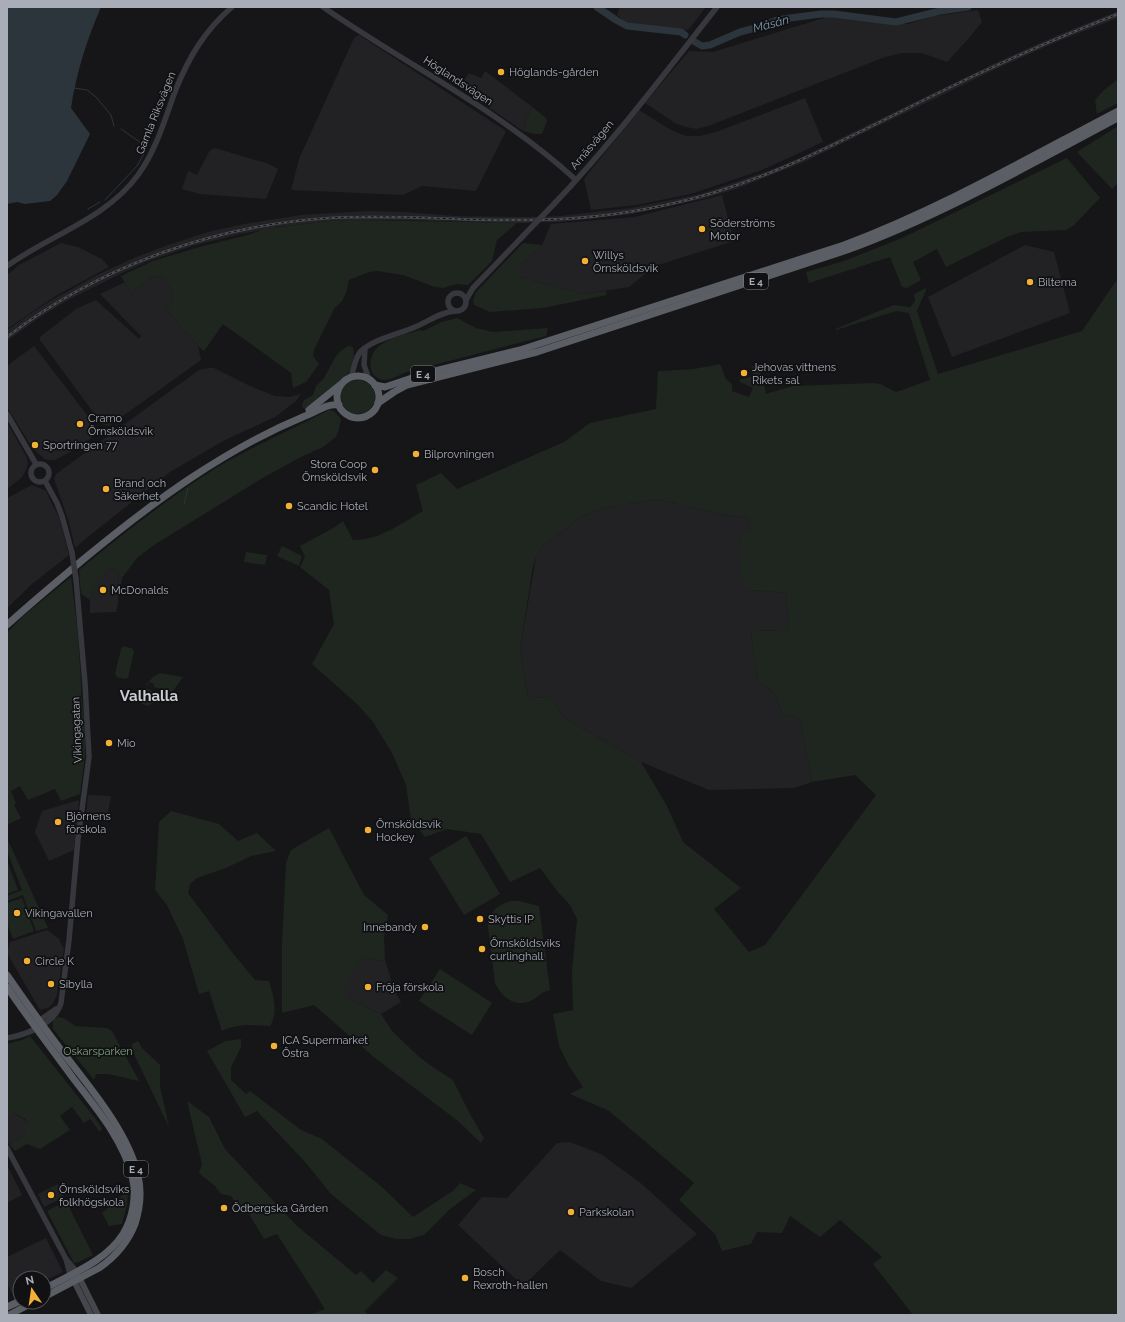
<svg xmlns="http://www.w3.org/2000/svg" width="1125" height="1322" viewBox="0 0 1125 1322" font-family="Raleway,sans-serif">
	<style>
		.built { fill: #222225 }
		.green { fill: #1e261f; fill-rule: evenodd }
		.water { fill: #2c353c }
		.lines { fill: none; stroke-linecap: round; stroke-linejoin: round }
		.stream { stroke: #2c353c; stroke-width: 1 }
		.river { stroke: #2c353c; stroke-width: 7 }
		.tertiary { stroke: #37383d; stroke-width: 5.5 }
		.secondary { stroke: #45474d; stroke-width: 6 }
		.trunk { stroke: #5b5e65; stroke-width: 7 }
		.rail-casing { stroke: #4a4c52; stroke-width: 2.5 }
		.rail { stroke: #111113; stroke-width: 1; stroke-dasharray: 3; stroke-linecap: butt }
		.tertiary-bridge { stroke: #37383d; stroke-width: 5.5 }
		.poi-dot { fill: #f2b134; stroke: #111113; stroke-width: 1.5 }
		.labels { text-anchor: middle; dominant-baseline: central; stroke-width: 3.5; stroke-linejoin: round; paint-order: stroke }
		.shield { fill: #111113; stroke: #7b7e86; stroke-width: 1 }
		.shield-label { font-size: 10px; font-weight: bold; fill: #a8adb8 }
		.poi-label { font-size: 11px; fill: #a8adb8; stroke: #111113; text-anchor: start }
		.street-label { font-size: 11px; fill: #a8adb8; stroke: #111113 }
		.park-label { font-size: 11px; fill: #7fa381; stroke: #111113 }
		.water-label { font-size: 12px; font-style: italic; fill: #7f9bb3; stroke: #111113 }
		.district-label { font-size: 15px; font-weight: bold; fill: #c9ccd4; stroke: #111113 }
	</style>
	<rect width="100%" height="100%" fill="#161618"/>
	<g class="built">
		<polygon points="620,7 706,7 688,30 627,23 617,15"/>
		<polygon points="978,10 982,22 969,38 947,62 922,53 902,53 885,57 711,125 697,129 686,127 675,123 645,103 689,51 713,52 830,16 869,21 908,24 934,16"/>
		<polygon points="1118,11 1118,18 1061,40 996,69 804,162 736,189 702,199 632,214 560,222 524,223 393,220 330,221 279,227 240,234 192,246 146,262 120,274 68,300 39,318 7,341 7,330 45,304 97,275 134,258 168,245 208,232 244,224 301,215 369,211 405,212 455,216 524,217 560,216 631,208 700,194 768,171 802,157 993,64 1058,35"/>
		<polygon points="359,35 506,131 476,191 422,186 403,195 291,190 299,159 354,38"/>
		<polygon points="485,71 531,106 523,131 459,87 469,73 481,78"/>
		<polygon points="805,98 823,142 762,170 691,194 636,205 591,210 584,179 639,110 671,130 686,136 700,136 716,132"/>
		<polygon points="215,148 269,164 278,169 266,199 200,194 182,189 188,171 197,175 210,150"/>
		<polygon points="722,195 734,241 655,266 629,287 583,294 520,277 520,265 542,245 551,224 635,217"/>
		<polygon points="61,243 78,247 102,259 109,267 57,295 7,329 7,275 19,265"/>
		<polygon points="1025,245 1054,252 1070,313 952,357 928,297"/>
		<polygon points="153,276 163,277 172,290 174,297 166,309 198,346 201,360 109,426 102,424 40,340 40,337 76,309 96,300 139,339 141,336 100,294 125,282 131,293"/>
		<polygon points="34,346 100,432 70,452 55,460 49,460 45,459 33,449 7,407 7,367 12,362"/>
		<polygon points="209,368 214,368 252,387 275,396 290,397 301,394 296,401 275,417 225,440 170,472 89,536 75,548 69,522 54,479 56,474 199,370"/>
		<polygon points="7,422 26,456 28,463 26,470 22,477 7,489"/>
		<polygon points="32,485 46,491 51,502 59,517 69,555 32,584 7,608 7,498"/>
		<polygon points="655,499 726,515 746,517 751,525 750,590 786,593 789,630 751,631 754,659 759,683 773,691 782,713 800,719 812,782 794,788 709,790 641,762 564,718 551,698 528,697 520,649 536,557 544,545 581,517 605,508"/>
		<polygon points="109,568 119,572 118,603 116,612 90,613 90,600 92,589 100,575"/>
		<polygon points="88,795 111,796 107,818 86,816"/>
		<polygon points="79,800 74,850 49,861 35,832 42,811"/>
		<polygon points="47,930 59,939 64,949 57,995 53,1003 48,1008 40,1010 7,953 10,942"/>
		<polygon points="364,957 380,961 385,959 394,990 401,1002 381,1014 345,997 337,979 359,964"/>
		<polygon points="14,1113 28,1122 26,1134 9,1144 7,1140 7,1120"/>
		<polygon points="570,1142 601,1154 642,1184 697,1234 631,1288 601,1281 560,1250 523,1286 458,1225 482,1197 507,1198 557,1143"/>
		<polygon points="7,1165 22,1195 7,1203"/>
		<polygon points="58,1184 64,1197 44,1207 38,1194"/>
		<polygon points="46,1238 63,1272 44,1281 44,1278 20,1278 20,1294 14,1297 7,1283 7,1257"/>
	</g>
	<g class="green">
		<polygon points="1118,79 1118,103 1097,114 1095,100 1103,91"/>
		<polygon points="531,106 546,118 547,121 542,134 534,134 523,131"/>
		<polygon points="1118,126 1118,183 1112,189 1077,152"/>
		<polygon points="1067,158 1100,198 1073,226 1066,230 1021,232 1007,237 946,267 937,249 913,262 921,280 907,288 902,287 890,257 809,283 806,272 844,261 902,238"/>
		<polygon points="355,220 517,223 497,240 492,261 468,285 457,284 443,288 435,287 403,275 377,271 369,272 349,280 346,293 342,301 334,309 314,350 313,356 319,364 306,382 293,388 291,373 223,324 204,351 198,346 166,309 174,297 172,290 163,277 153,276 131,293 121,276 153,261 203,246 248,235 264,229 330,221"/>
		<polygon points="523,243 542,245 520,265 520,277 583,294 606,291 607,295 543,308 490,312 474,305 473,300 476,292"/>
		<path d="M1116,281L1118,282V1315H913L873,1264L882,1257L840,1220L820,1237L790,1216L782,1233L757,1232L751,1244L722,1251L715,1234L679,1200L694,1183L609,1111L570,1094L583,1087L569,1066L559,1046L553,1014L573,1010L572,971L577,919L570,905L557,891L540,868L510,882L481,834L447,829L425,837L411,819L406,785L392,753L373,722L358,705L312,664L334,624L329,590L300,567L305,557L300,546L335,527L343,521L353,540C378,541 402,523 423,511L416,485L441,473L457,489L564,442L590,423L656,409L658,371L694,369L720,364L726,379L732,384V391L749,397L753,388L740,382L739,380L753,376L751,367L758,365L766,392L765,394L793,386L873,383L880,384L896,392L930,380L909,313L896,311L836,330L835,329L894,305L910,307L915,301L914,294L926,288V290L917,311L938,374L1082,331ZM655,499L726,515L746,517L751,525V531L742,533L740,578L750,590L786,593L789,630L751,631L754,659L759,683L773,691L782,713L800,719L812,782L855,775L876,795L765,945L749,952L714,909L741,888L683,842L667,806L641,762L564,718L551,698L528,697L520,649L533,566L536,557L544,545L581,517L605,508Z"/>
		<path d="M457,318L476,328L493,332L548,328L546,336L407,372C400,374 391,381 383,380C366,377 368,355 379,346C390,337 407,334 420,330L423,331L442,322Z"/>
		<path d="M348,346L353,347C355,353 353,366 349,372C344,381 314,403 305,409L303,408L302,405L304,400L313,395L316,386L324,378L336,356L342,350Z"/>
		<circle cx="358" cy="397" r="17"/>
		<path d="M329,410L334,411L341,419L339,429L336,437L323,447L299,458L261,479L154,545L137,558L122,578L121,584L119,585V572L109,568C98,577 93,586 90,600L81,594L79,570C122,535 168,498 216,468C252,446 292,430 329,410Z"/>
		<polygon points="282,546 302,556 299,566 277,556"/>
		<polygon points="246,552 267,555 265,565 244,562"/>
		<polygon points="71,577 77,625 81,681 81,693 85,728 85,757 80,794 61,801 55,789 28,800 20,786 11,791 16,803 14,805 21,818 9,824 7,823 8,819 7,817 7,633 22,617"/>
		<polygon points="124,646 133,649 134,652 128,678 125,679 117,677 115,674 121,649"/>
		<polygon points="160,673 183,677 172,692 154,687 154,684 149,682 148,686 146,685 153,677"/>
		<path d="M146,688L154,692L153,703L148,706L142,704C140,699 142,692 146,688Z"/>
		<path d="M171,811L219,824L238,841L257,833L276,851L251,856L226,868L197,878L190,884L188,893L232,952L255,980L269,981C273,995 279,1012 270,1026C252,1025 240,1023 222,1031L209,991L199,994L183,939L167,905L155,890L159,822Z"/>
		<polygon points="329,828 364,895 388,915 384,937 385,959 380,961 364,957 345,982 345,997 381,1014 392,1031 417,1055 434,1068 453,1080 470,1114 484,1138 481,1143 458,1121 375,1058 314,1005 282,1013 282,943 286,863 291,850"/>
		<polygon points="466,836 500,894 464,915 429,858"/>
		<polygon points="7,838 48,928 36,931 23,895 7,901 7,896 22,890 7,851"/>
		<polygon points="7,860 18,890 7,894"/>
		<polygon points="22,898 34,931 13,939 7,923 7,903"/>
		<path d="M511,901H519L539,906L550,990C540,992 538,998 530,1001C514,1008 501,996 495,983L487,920L489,919C493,909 500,904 511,901Z"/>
		<polygon points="440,969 492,1003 472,1035 419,1001"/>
		<polygon points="58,1017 64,1018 75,1026 107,1028 112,1031 139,1081 108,1074 96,1074 94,1080 53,1029 53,1020"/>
		<polygon points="30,1036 94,1117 102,1128 100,1132 90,1119 84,1123 72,1107 60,1116 70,1130 40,1149 27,1144 15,1151 9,1144 26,1134 24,1127 28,1122 25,1119 14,1113 7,1120 7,1044 22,1040"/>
		<polygon points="241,1039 241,1047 231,1067 231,1080 246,1094 250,1091 301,1130 322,1139 382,1187 413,1217 454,1190 460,1183 476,1190 450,1209 424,1235 410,1239 396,1239 381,1235 331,1194 306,1163 257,1111 245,1117 207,1051 226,1041"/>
		<polygon points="138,1041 142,1048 160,1065 160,1086 169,1127 132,1050 132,1044"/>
		<polygon points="187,1101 209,1117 225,1149 296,1225 356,1275 361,1271 373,1283 386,1270 398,1278 365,1311 368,1315 310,1315 325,1309 277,1234 264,1239 249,1214 242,1214 231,1196 221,1194 215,1186 199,1173 202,1164"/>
		<polygon points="128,1190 127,1205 122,1224 109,1226 102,1213"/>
		<polygon points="66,1201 93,1255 79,1262 74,1263 47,1211"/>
	</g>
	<path class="water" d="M7,7H101C87,39 76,74 71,108L90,134L67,181L57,195L50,201L25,204L17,202L7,204Z"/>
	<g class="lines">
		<g class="stream">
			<polyline points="74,88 87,90 96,97 111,115 114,126"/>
			<polyline points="105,200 137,166 146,150 144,145 121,129"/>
			<polyline points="88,209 100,202"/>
			<polyline points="184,504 188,488"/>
		</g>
		<g class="river">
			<polyline points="597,7 616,20 627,26 681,32 685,35"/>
			<polyline points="695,42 702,46 710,45 740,32 759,27 777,20 790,18 821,14 834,14 896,22 940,11 968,7"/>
		</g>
		<g class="tertiary">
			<path d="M323,7C407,65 501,111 576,180"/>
			<path d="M554,204C613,142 664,74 717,7"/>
			<path d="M7,266C50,235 106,219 138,175C157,149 165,118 176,89C189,57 205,30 232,7"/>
			<circle cx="457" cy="302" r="9"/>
			<polyline points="466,300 473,288 523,236"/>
			<polyline points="365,348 364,365 369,379"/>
			<path d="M351,377C354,369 355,357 361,351C376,338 397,335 415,327C428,322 440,312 455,311"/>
			<polyline points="7,414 36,464"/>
			<circle cx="40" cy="473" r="9"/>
			<polyline points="45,481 57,503 62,516 72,553"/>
			<polyline points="37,1022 56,1009"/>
			<path d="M7,1038C26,1035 55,1024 61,1003L69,940L78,839L89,757L85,683L76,579"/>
			<polyline points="7,1148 66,1259 76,1271"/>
			<polyline points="66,1259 70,1274"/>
		</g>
		<g class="secondary">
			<polyline points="78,1275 98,1315"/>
			<polyline points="72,1277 91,1315"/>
		</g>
		<g class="trunk">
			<circle cx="358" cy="397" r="21"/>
			<path d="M375,385L385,387L427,373L520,350L844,245C940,209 1028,158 1118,111"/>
			<path d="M378,403L394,392L407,385L537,352L847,250C942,215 1029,165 1118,118"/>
			<polyline points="309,410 340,385"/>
			<path d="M7,625C32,602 59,580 85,558C153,502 223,450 305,416C317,412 326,403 339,405"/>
			<path d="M7,975C27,1004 47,1032 68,1059C93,1091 130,1136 138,1176C142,1192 140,1208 135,1224C128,1242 115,1257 99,1268L44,1297"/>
			<path d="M7,987C28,1018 51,1048 73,1078C95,1107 123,1139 132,1176C137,1195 133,1218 123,1234C106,1261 71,1274 44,1289"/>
			<polyline points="7,1307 20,1301"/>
			<polyline points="9,1315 34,1302"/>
		</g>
		<g class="rail-casing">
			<path id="rail" d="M7,337C99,266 215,225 330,218C395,214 460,221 525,220C573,220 620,215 666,205C761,185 843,140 928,98C990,67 1054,39 1118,14"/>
		</g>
		<use href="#rail" class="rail"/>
		<g class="tertiary-bridge">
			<polyline points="523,236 554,204"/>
			<polyline points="72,553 76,579"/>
		</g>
	</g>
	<g class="poi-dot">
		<circle cx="501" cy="72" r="4"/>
		<circle cx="702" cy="229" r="4"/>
		<circle cx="585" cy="261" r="4"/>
		<circle cx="1030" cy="282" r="4"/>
		<circle cx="744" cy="373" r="4"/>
		<circle cx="80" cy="424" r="4"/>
		<circle cx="35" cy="445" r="4"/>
		<circle cx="416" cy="454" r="4"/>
		<circle cx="375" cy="470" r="4"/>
		<circle cx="106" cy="489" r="4"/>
		<circle cx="289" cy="506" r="4"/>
		<circle cx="103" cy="590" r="4"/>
		<circle cx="109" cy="743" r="4"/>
		<circle cx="58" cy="822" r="4"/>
		<circle cx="368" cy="830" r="4"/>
		<circle cx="17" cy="913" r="4"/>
		<circle cx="480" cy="919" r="4"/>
		<circle cx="425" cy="927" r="4"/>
		<circle cx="482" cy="949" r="4"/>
		<circle cx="27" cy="961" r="4"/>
		<circle cx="51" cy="984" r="4"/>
		<circle cx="368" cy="987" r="4"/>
		<circle cx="274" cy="1046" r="4"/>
		<circle cx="51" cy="1195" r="4"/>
		<circle cx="224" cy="1208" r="4"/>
		<circle cx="571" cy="1212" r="4"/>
		<circle cx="465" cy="1278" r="4"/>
	</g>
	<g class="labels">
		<g class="shield">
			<rect x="744" y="273" width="24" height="16" rx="3"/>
			<rect x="411" y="366" width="24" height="16" rx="3"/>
			<rect x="124" y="1161" width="24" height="16" rx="3"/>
		</g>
		<g class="shield-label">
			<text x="756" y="281">E 4</text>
			<text x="423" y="374">E 4</text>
			<text x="136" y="1169">E 4</text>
		</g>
		<g class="poi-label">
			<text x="509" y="72">Höglands-gården</text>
			<text x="710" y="223">Söderströms<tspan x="710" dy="13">Motor</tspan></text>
			<text x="593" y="255">Willys<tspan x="593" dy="13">Örnsköldsvik</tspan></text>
			<text x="1038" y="282">Biltema</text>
			<text x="752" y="367">Jehovas vittnens<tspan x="752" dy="13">Rikets sal</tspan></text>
			<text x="88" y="418">Cramo<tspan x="88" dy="13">Örnsköldsvik</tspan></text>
			<text x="43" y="445">Sportringen 77</text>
			<text x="424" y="454">Bilprovningen</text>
			<text x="367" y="464" text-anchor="end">Stora Coop<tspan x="367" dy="13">Örnsköldsvik</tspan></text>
			<text x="114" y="483">Brand och<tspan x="114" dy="13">Säkerhet</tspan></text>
			<text x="297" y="506">Scandic Hotel</text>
			<text x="111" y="590">McDonalds</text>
			<text x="117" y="743">Mio</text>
			<text x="66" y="816">Björnens<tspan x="66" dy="13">förskola</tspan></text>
			<text x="376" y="824">Örnsköldsvik<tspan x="376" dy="13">Hockey</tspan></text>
			<text x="25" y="913">Vikingavallen</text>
			<text x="488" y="919">Skyttis IP</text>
			<text x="417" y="927" text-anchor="end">Innebandy</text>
			<text x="490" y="943">Örnsköldsviks<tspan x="490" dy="13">curlinghall</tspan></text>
			<text x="35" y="961">Circle K</text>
			<text x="59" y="984">Sibylla</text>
			<text x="376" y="987">Fröja förskola</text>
			<text x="282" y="1040">ICA Supermarket<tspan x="282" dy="13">Östra</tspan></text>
			<text x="59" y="1189">Örnsköldsviks<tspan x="59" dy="13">folkhögskola</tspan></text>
			<text x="232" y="1208">Ödbergska Gården</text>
			<text x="579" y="1212">Parkskolan</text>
			<text x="473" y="1272">Bosch<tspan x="473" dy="13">Rexroth-hallen</tspan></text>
		</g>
		<g class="street-label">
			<text transform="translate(458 81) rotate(33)">Höglandsvägen</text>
			<text transform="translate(156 113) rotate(-68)">Gamla Riksvägen</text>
			<text transform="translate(592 145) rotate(-50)">Arnäsvägen</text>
			<text transform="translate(77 730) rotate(-92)">Vikingagatan</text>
		</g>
		<g class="park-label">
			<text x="98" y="1051">Oskarsparken</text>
		</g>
		<g class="water-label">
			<text transform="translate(771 24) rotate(-15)">Måsån</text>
		</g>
		<g class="district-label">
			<text x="149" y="696">Valhalla</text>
		</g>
	</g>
	<rect width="1125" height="1322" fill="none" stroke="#a8adb8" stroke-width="16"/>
	<g transform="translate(32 1290) rotate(347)"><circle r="19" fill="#111113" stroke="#4d4f55"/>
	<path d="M0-3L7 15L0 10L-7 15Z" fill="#f2b134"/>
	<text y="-6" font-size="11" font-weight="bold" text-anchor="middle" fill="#a8adb8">N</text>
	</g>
</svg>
